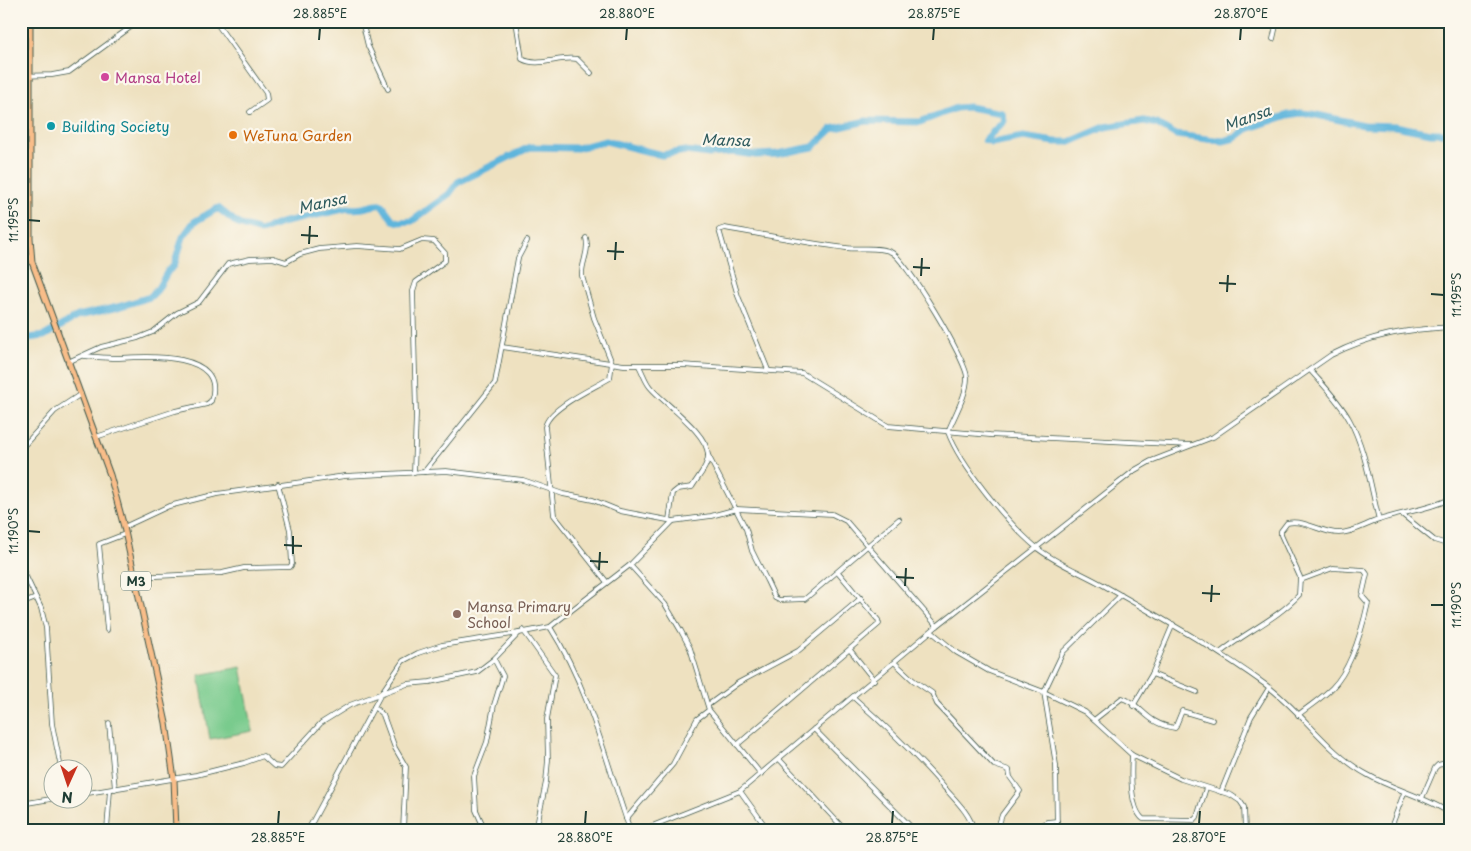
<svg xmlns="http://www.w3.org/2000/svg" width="1471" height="851" viewBox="0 0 1471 851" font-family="'Playpen Sans',sans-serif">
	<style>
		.pitch { fill: #79cb8d; stroke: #4c8460 }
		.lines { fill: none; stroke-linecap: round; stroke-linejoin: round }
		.river { stroke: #5fb5dc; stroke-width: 7 }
		.minor-casing { stroke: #3e5649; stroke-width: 5.5 }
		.major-casing { stroke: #3e5649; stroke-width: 7 }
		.minor { stroke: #fff; stroke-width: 4 }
		.major { stroke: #f8bd89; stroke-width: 5 }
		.ticks { fill: none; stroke: #1f3d34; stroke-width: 2 }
		.hotel-dot { fill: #d1479c; stroke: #fbf7ec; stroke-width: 2 }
		.culture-dot { fill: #0f9aa8; stroke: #fbf7ec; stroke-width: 2 }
		.food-dot { fill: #e8710a; stroke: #fbf7ec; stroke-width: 2 }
		.education-dot { fill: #8d6e63; stroke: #fbf7ec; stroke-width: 2 }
		.labels { text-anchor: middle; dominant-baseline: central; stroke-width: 4.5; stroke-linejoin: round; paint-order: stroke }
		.shield { fill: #fbf7ec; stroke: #61756b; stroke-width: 1 }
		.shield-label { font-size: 12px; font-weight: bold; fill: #1f3d34 }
		.hotel-label { font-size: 14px; fill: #b23c85; stroke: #fbf7ec; text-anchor: start }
		.culture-label { font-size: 14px; fill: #0d838f; stroke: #fbf7ec; text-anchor: start }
		.food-label { font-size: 14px; fill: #c56008; stroke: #fbf7ec; text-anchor: start }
		.education-label { font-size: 14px; fill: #785e54; stroke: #fbf7ec; text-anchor: start }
		.water-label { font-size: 15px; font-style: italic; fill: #2f5b5e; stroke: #fbf7ec }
		.neatline { fill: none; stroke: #1f3d34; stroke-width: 2 }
		.ticks-label { font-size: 12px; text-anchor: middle; fill: #1f3d34 }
	</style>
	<rect width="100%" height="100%" fill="#fbf7ec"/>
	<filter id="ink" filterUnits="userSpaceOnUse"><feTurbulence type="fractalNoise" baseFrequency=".02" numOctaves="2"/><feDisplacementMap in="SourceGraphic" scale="10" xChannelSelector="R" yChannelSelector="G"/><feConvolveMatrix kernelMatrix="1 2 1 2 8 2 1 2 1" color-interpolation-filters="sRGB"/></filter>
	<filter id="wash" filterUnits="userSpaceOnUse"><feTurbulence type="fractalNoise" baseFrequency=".0096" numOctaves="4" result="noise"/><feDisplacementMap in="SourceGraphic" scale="20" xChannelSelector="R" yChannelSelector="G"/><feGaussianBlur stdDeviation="1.12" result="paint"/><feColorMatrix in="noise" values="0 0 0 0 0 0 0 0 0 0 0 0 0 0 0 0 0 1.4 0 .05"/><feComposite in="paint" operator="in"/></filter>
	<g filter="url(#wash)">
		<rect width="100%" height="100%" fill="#eee1c0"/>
		<polygon class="pitch" points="241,667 253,731 210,739 199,675"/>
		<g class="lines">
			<path class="river" d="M21,339L44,336L78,316L118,307L150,297L157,290L168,271L174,266L183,237L194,222L218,208L238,224L260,231L281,223L348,208C363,212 372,203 382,205L393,220L399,222L412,221L449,194L458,182L473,175L530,147L577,148L606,141L662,155L685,151L709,154L732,152L756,155L777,154L813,147L832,129L866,121L920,122L956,108L969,107L1002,113L1004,121L985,140L992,143L1023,137L1055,142H1070L1105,127L1144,121L1157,124L1176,135L1223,141L1235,138L1247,129L1288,115L1300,113L1312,114L1364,125L1395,126L1431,133H1450"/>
		</g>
	</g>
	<g filter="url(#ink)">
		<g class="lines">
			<g class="minor-casing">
				<g id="minor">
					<polyline points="215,21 266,93 267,100 250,112"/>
					<polyline points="362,21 368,46 388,89"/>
					<path d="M516,21L522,59C538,68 559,56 577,59L591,73"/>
					<polyline points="1273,39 1277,21"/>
					<polyline points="21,76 52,75 69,72 139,21"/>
					<polyline points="21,203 30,200"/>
					<path d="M586,238C590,252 581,263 582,276L594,318L612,363L610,378C594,388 548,408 545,427L554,515L606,581"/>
					<polyline points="21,259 31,258"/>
					<polyline points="502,347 624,365 682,365 802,373 888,426 990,435 1190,445"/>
					<path d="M84,356C95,357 107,358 119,358C146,356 228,351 211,401L207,404L175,411L96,437"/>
					<polyline points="68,362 101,347 138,338 153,332 177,313 199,302 228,264 250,259 273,258 286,262 300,254 319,249 357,246 400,249 422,240 434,241 445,253 445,261 416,282 413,291 416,414 414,473"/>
					<path d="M639,366C643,373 645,381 650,387C663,403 709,433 708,456C708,467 697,478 692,487L678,489L673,493L669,520"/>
					<path d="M768,370L738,296L719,230L725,228C765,235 806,243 846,248C860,250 878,246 891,252C905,258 968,362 967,378C967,395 954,416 948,432C960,465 1009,525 1037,548C1056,563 1082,573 1103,585C1159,617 1214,647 1266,685C1303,712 1327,753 1368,775C1394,790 1424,796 1450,813"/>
					<path d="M1310,370C1323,385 1339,401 1349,419C1365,447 1371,488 1379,520"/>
					<polyline points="21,449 55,411 81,394"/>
					<polyline points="708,455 746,529 752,551 767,581 775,598 779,600 805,599 899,519"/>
					<polyline points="424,472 495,383 518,258 527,241"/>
					<polyline points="1403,515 1434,540 1450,545"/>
					<polyline points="124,527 169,506 217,494 345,476 446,471 523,480 563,494 593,500 620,511 673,521 711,516 737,509 832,514 846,521 937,626"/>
					<polyline points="630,565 665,604 681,631 690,648 709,710 761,774"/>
					<polyline points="21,566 41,608 46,628 52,724 61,768"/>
					<polyline points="135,577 222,573 244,568 290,567 292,564 290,530 278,484"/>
					<polyline points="21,604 36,598"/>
					<path d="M550,627C589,688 606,761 630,830"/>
					<polyline points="107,630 99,544 125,534"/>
					<polyline points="523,630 555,675 547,719 548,760 546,782 536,830"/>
					<polyline points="932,632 956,652 989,671 1044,692 1085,712 1132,755 1181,779 1231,795 1240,801 1244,807 1245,830"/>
					<polyline points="850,650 874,680"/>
					<path d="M1220,653C1244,633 1277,619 1299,595L1300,577L1281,535V531L1287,523C1305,519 1321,533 1339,533C1353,533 1366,524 1379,520C1403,512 1427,510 1450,499"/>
					<polyline points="895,663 913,680 932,693 937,704 994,765 1009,770 1010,777 1020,791 1002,815 997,830"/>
					<polyline points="1152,674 1197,692"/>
					<path d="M853,697C885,725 915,754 943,786C955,800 969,812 974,830"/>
					<polyline points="708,705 738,683 798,651 861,598"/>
					<polyline points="1133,706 1152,674 1173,624"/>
					<polyline points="374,707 383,715 395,748 406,767 403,830"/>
					<path d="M1298,715C1309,706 1322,698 1332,688C1351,669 1362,630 1368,603L1362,596L1367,574L1364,570L1333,568L1301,580"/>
					<path d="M1094,720L1122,698C1142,704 1145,724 1175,728L1182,711L1212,720"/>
					<polyline points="109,723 115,789"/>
					<polyline points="814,729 914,830"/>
					<polyline points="737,745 879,624 878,620 838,572"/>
					<path d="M1132,755C1131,771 1129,807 1143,819L1194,820L1197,817L1206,788"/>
					<polyline points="779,759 845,830"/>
					<polyline points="740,791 768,830"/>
					<polyline points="1221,792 1251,717 1269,688"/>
					<polyline points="82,794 196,775 244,763 263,756 274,766 281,767 321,723 350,705 407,684 430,682 477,672 494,659 519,633 550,627 560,619 630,565 673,521"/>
					<polyline points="1422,798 1435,768 1438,765 1450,762"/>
					<polyline points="21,804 57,798"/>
					<polyline points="626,819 673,764 697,719 709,710"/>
					<polyline points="107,830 110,790"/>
					<polyline points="308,830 382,692 403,661 418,653 442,645 519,633"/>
					<polyline points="485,830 476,810 474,776 487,742 494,705 503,676 494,659"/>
					<path d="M642,830L740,791L937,626L1135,470L1151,461L1213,437L1331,355C1372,334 1405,330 1450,327"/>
					<polyline points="1032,830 1047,822 1057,821"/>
					<polyline points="1057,830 1056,765 1044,692 1063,652 1121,595"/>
					<polyline points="1390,830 1404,793"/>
				</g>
			</g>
			<g class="major-casing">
				<polyline id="major" points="30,21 30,238 32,262 110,475 124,527 166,723 174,779 176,830"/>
			</g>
			<use href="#minor" class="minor"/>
			<use href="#major" class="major"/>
		</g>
	</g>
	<path class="ticks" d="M319,40L320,28M626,40L627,28M933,40L934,28M1240,40L1241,28M28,220L40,221M301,235L318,236M309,244L310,226M607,251L624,252M615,260L616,242M913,267L930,268M921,276L922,258M1219,283L1236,284M1227,292L1228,275M1431,294L1444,295M28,531L40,532M284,545L302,546M293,554V536M590,561L608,562M599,570L600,552M896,577L914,578M905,586L906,568M1202,593L1220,594M1211,602L1212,585M1431,605H1444M278,824L279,811M585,824L586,811M892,824L893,811M1199,824L1200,811"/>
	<circle class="hotel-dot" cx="105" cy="77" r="5"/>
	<circle class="culture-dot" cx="51" cy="126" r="5"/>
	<circle class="food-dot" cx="233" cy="135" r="5"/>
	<circle class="education-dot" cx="457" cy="614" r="5"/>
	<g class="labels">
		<rect class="shield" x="121" y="571.5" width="30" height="19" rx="4"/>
		<g class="shield-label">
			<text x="136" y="581">M3</text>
		</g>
		<g class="hotel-label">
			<text x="115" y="77">Mansa Hotel</text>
		</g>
		<g class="culture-label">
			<text x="61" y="126">Building Society</text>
		</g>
		<g class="food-label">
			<text x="243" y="135">WeTuna Garden</text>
		</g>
		<g class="education-label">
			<text x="467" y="606">Mansa Primary<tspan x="467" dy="16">School</tspan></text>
		</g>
		<g class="water-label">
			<text transform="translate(1247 117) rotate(-20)">Mansa</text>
			<text transform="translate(726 139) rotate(2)">Mansa</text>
			<text transform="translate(322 202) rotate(-12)">Mansa</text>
		</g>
	</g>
	<rect width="1471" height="851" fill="none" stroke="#fbf7ec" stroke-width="55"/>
	<g transform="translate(68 784) rotate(183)"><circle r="24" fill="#fbf7ec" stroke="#a3ada2"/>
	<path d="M0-4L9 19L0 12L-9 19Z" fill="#c8321e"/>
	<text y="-8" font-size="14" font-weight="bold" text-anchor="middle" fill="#1f3d34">N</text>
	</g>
	<rect x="28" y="28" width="1416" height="796" class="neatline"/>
	<g class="ticks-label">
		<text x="320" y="18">28.885°E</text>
		<text x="627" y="18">28.880°E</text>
		<text x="934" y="18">28.875°E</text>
		<text x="1241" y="18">28.870°E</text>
		<text transform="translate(14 220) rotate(-90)" y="4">11.195°S</text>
		<text transform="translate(1457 295) rotate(-90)" y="4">11.195°S</text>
		<text transform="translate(14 531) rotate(-90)" y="4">11.190°S</text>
		<text transform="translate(1457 605) rotate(-90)" y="4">11.190°S</text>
		<text x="278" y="842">28.885°E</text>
		<text x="585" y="842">28.880°E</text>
		<text x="892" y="842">28.875°E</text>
		<text x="1199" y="842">28.870°E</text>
	</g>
</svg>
